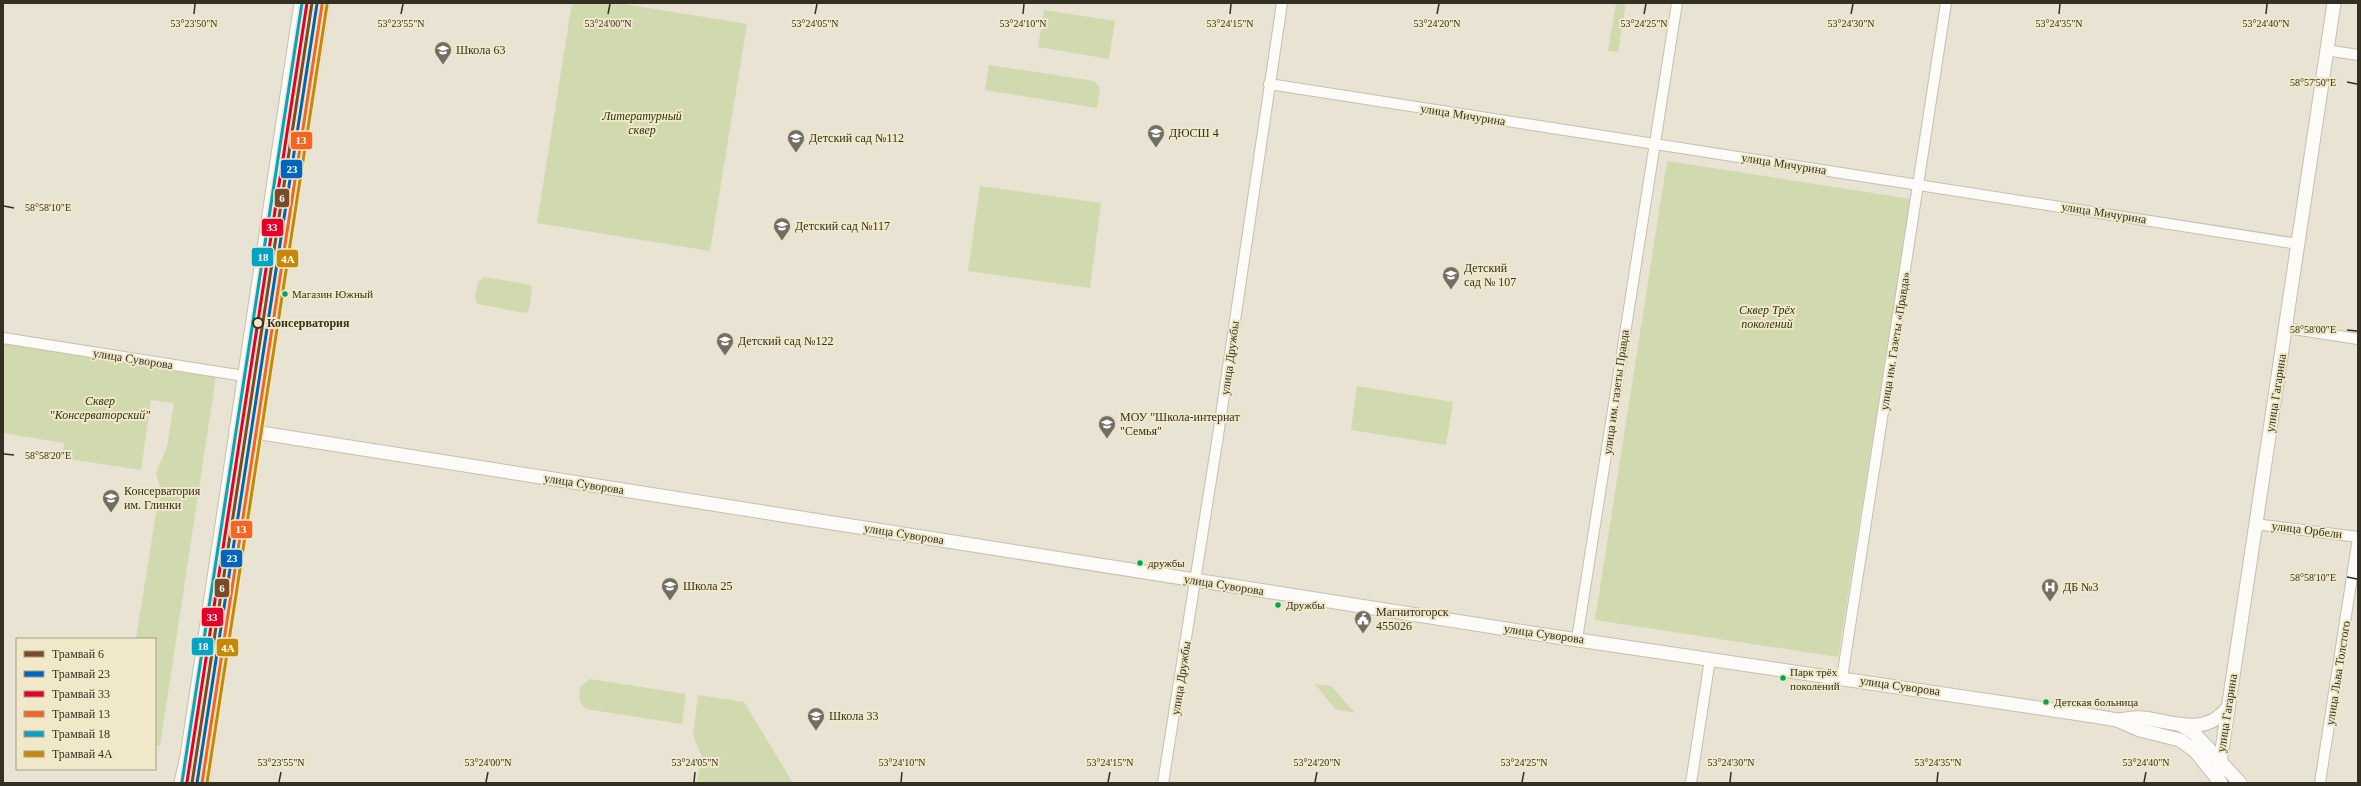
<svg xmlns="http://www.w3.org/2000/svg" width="2361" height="786" viewBox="0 0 2361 786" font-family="'Times New Roman',serif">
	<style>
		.green { fill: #d1d9af }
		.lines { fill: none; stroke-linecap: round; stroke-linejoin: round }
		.minor-casing { stroke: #c3bfb2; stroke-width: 12 }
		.major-casing { stroke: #c3bfb2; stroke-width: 15 }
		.minor { stroke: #fcfbf8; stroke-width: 10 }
		.major { stroke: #fcfbf8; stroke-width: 13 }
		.tram-1-casing { stroke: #f1e8c9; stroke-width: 6 }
		.tram-2-casing { stroke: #f1e8c9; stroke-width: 6 }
		.tram-3-casing { stroke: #f1e8c9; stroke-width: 6 }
		.tram-4-casing { stroke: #f1e8c9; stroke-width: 6 }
		.tram-5-casing { stroke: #f1e8c9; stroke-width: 6 }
		.tram-6-casing { stroke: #f1e8c9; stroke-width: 6 }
		.tram-1 { stroke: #7a4b2a; stroke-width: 3 }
		.tram-2 { stroke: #0065bd; stroke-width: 3 }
		.tram-3 { stroke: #e4002b; stroke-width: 3 }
		.tram-4 { stroke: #f26522; stroke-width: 3 }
		.tram-5 { stroke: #03a3c5; stroke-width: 3 }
		.tram-6 { stroke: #c68809; stroke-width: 3 }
		.ticks { fill: none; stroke: #332f23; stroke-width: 1.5 }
		.bus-dot { fill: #00a651; stroke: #f1e8c9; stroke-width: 1.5 }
		.stop-dot { fill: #f1e8c9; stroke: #332f23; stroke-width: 2 }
		.labels { text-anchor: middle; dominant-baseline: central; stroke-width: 4; stroke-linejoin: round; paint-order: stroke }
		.bus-label { font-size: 11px; fill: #332f23; stroke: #f1e8c9; text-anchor: start }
		.poi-label { font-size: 12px; fill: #332f23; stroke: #f1e8c9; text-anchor: start }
		.street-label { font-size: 12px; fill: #332f23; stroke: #f1e8c9 }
		.park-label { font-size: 12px; font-style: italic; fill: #2c3511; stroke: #f1e8c9 }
		.stop-label { font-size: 12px; font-weight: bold; fill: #332f23; stroke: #f1e8c9; text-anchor: start }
		.ticks-label { font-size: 10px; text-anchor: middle; fill: #332f23; stroke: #f1e8c9; stroke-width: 4; stroke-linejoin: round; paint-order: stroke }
		.line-badge { stroke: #f1e8c9; stroke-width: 1.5 }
		.badge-label { font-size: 11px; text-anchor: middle; font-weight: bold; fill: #fff }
	</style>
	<rect width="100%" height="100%" fill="#e8e3d2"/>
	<g class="green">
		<polygon points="572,3 618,3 747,24 710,251 537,223"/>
		<polygon points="1616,3 1626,3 1618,52 1608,51"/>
		<polygon points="1044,10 1115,21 1109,59 1038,47"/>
		<polygon points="989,65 1094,81 1100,88 1097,108 985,90"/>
		<polygon points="1667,161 1911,199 1838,657 1595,620"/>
		<polygon points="980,186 1101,203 1090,288 968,271"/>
		<polygon points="485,277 531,285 532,290 529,310 524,313 478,304 475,298 478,282"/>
		<polygon points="3,342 216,376 160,746 155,745 155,639 136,639 160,488 156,473 167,447 174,403 151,400 141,470 62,458 64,443 3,433"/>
		<polygon points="1357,386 1453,402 1446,445 1351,430"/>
		<path d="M590,679L686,694L682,724L586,709C578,702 579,697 580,687Z"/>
		<polygon points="1315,684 1331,686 1355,713 1335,709"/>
		<polygon points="698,695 744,702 793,783 697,783 702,757 693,735"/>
	</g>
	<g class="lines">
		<g class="minor-casing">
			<g id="minor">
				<polyline points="2326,50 2358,55"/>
				<polyline points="1269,84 2298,244"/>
				<polyline points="2286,328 2358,339"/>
				<polyline points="3,338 263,379"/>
				<polyline points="2255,524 2358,537"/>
				<polyline points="1577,639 1677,3"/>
				<polyline points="1842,678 1946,3"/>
				<polyline points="1163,783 1217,442 1282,3"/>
				<polyline points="1691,783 1710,659"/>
				<polyline points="2320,783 2358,538"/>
			</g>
		</g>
		<g class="major-casing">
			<g id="major">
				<polyline points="236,429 1551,636 2100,717 2117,720 2140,730 2180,740 2195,751 2221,783"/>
				<path d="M2119,720C2127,719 2136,717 2143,718C2175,722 2206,737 2228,707"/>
				<polyline points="2181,725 2195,734 2240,783"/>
				<polyline points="181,783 187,756 301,3"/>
				<polyline points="203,783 212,699 323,3"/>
				<polyline points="2217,783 2334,3"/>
			</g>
		</g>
		<use href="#minor" class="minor"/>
		<use href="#major" class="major"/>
		<g class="tram-1-casing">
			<polyline id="tram-1" points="192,783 312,3"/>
		</g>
		<g class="tram-2-casing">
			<polyline id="tram-2" points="197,783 317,4"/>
		</g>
		<g class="tram-3-casing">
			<polyline id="tram-3" points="187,782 307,3"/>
		</g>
		<g class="tram-4-casing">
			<polyline id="tram-4" points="202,783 322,5"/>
		</g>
		<g class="tram-5-casing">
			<polyline id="tram-5" points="182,782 302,3"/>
		</g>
		<g class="tram-6-casing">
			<polyline id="tram-6" points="207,783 327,5"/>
		</g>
		<use href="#tram-1" class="tram-1"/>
		<use href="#tram-2" class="tram-2"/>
		<use href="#tram-3" class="tram-3"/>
		<use href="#tram-4" class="tram-4"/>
		<use href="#tram-5" class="tram-5"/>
		<use href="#tram-6" class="tram-6"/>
	</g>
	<path class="ticks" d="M194,14L195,4M401,14L403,4M608,14L610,4M815,14L817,4M1023,14L1024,4M1230,14L1231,4M1437,14L1439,4M1644,14L1646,4M1851,14L1853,4M2059,14L2060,4M2266,14L2267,4M2347,82L2357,84M4,206L14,208M2347,330L2357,331M4,454L14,455M2347,577L2357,579M279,782L281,772M486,782L488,772M694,782L695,772M901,782L902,772M1108,782L1110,772M1315,782L1317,772M1522,782L1524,772M1730,782L1731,772M1937,782L1938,772M2144,782L2146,772"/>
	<defs>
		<g id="school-pin" transform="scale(0.9)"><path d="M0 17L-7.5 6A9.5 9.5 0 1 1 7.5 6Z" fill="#726e60" stroke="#f1e8c9"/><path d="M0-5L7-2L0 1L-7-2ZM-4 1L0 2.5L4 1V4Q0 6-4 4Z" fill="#fff"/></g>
		<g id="university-pin" transform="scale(0.9)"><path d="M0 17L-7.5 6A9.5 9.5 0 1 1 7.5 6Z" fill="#726e60" stroke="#f1e8c9"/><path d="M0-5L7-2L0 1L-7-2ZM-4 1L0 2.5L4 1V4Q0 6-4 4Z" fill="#fff"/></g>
		<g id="hospital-pin" transform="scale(0.9)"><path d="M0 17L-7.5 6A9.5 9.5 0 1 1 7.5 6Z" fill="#726e60" stroke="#f1e8c9"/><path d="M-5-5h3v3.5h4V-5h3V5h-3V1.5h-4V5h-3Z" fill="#fff"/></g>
		<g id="civic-pin" transform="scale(0.9)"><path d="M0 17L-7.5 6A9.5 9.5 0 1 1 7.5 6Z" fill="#726e60" stroke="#f1e8c9"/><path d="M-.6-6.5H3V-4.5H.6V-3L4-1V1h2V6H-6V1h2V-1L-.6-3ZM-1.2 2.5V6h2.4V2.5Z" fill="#fff"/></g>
	</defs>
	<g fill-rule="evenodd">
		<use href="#school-pin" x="443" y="50"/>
		<use href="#university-pin" x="1156" y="133"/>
		<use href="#school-pin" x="796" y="138"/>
		<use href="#school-pin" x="782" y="226"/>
		<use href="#school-pin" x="1451" y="275"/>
		<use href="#school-pin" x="725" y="341"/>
		<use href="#school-pin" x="1107" y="424"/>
		<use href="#university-pin" x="111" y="498"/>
		<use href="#school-pin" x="670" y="586"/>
		<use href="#hospital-pin" x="2050" y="587"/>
		<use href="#civic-pin" x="1363" y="619"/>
		<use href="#school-pin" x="816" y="716"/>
	</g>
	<g class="bus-dot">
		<circle cx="285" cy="294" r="3.5"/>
		<circle cx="1140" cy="563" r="3.5"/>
		<circle cx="1278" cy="605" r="3.5"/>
		<circle cx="1783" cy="678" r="3.5"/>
		<circle cx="2046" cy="702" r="3.5"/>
	</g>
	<circle class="stop-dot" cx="258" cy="323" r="5"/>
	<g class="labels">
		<g class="bus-label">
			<text x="292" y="294">Магазин Южный</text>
			<text x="1148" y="563">дружбы</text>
			<text x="1286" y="605">Дружбы</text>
			<text x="1790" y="672">Парк трёх<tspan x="1790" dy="14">поколений</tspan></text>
			<text x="2054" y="702">Детская больница</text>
		</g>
		<g class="poi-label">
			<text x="456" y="50">Школа 63</text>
			<text x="1169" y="133">ДЮСШ 4</text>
			<text x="809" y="138">Детский сад №112</text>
			<text x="795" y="226">Детский сад №117</text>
			<text x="1464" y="268">Детский<tspan x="1464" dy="14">сад № 107</tspan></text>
			<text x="738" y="341">Детский сад №122</text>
			<text x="1120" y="417">МОУ "Школа-интернат<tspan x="1120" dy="14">"Семья"</tspan></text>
			<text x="124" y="491">Консерватория<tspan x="124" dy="14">им. Глинки</tspan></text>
			<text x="683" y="586">Школа 25</text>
			<text x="2063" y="587">ДБ №3</text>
			<text x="1376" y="612">Магнитогорск<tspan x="1376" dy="14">455026</tspan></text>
			<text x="829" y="716">Школа 33</text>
		</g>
		<g class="street-label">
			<text transform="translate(1463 115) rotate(9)">улица Мичурина</text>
			<text transform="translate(1784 164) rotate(9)">улица Мичурина</text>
			<text transform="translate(2104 213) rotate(9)">улица Мичурина</text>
			<text transform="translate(1895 341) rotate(-81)">улица им. Газеты «Правда»</text>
			<text transform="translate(1230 358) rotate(-82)">улица Дружбы</text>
			<text transform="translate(133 359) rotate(9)">улица Суворова</text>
			<text transform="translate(1616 392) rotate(-82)">улица им. газеты Правда</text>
			<text transform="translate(2276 393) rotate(-81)">улица Гагарина</text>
			<text transform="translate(584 484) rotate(9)">улица Суворова</text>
			<text transform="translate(2307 530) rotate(7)">улица Орбели</text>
			<text transform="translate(904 534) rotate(9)">улица Суворова</text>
			<text transform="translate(1224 585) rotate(9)">улица Суворова</text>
			<text transform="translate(1544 634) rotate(8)">улица Суворова</text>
			<text transform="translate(2338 673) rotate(-81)">улица Льва Толстого</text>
			<text transform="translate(1181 678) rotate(-81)">улица Дружбы</text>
			<text transform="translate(1900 686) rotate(8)">улица Суворова</text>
			<text transform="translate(2227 713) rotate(-81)">улица Гагарина</text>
		</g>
		<g class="park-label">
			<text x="642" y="116">Литературный<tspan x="642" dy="14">сквер</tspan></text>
			<text x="1767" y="310">Сквер Трёх<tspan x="1767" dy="14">поколений</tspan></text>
			<text x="100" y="401">Сквер<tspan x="100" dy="14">"Консерваторский"</tspan></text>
		</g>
		<g class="stop-label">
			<text x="267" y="323">Консерватория</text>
		</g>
	</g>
	<g class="ticks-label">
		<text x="194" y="27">53°23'50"N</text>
		<text x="401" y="27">53°23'55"N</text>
		<text x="608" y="27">53°24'00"N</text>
		<text x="815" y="27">53°24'05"N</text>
		<text x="1023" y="27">53°24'10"N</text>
		<text x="1230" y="27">53°24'15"N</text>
		<text x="1437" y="27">53°24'20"N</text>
		<text x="1644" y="27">53°24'25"N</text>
		<text x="1851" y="27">53°24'30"N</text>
		<text x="2059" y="27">53°24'35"N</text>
		<text x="2266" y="27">53°24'40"N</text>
		<text x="2313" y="86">58°57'50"E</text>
		<text x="48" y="211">58°58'10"E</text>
		<text x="2313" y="333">58°58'00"E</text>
		<text x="48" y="459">58°58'20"E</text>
		<text x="2313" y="581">58°58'10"E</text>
		<text x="281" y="766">53°23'55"N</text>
		<text x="488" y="766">53°24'00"N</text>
		<text x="695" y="766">53°24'05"N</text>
		<text x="902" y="766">53°24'10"N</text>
		<text x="1110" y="766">53°24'15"N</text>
		<text x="1317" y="766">53°24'20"N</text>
		<text x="1524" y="766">53°24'25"N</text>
		<text x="1731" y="766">53°24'30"N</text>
		<text x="1938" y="766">53°24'35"N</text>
		<text x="2146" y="766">53°24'40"N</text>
	</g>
	<g class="line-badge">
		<rect x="290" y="131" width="23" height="19" rx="4" fill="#f26522"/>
		<rect x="280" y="159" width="23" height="20" rx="4" fill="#0065bd"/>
		<rect x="274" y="188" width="16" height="20" rx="4" fill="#7a4b2a"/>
		<rect x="261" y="218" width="23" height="19" rx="4" fill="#e4002b"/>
		<rect x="251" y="247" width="23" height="20" rx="4" fill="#03a3c5"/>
		<rect x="276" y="249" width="23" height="19" rx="4" fill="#c68809"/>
		<rect x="230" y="520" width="23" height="19" rx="4" fill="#f26522"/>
		<rect x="220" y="549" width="23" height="19" rx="4" fill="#0065bd"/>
		<rect x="214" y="578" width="16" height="20" rx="4" fill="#7a4b2a"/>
		<rect x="201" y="607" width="23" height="20" rx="4" fill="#e4002b"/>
		<rect x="191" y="637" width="23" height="19" rx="4" fill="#03a3c5"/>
		<rect x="216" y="638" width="23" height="19" rx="4" fill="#c68809"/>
	</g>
	<g class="badge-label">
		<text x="301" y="144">13</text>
		<text x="292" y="173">23</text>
		<text x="282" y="202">6</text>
		<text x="272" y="231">33</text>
		<text x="263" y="261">18</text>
		<text x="288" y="263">4А</text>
		<text x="241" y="533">13</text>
		<text x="232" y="562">23</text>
		<text x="222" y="592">6</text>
		<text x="212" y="621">33</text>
		<text x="203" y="650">18</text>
		<text x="228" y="652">4А</text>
	</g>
	<rect width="2361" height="786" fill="none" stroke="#332f23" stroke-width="8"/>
	<rect x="16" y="638" width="140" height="132" fill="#f1e8c9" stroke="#a59e87"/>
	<rect x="24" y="651" width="20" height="6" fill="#7a4b2a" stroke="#a59e87"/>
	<text x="52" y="658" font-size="12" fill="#332f23">Трамвай 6</text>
	<rect x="24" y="671" width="20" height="6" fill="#0065bd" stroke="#a59e87"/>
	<text x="52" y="678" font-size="12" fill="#332f23">Трамвай 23</text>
	<rect x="24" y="691" width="20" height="6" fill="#e4002b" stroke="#a59e87"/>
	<text x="52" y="698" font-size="12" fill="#332f23">Трамвай 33</text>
	<rect x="24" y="711" width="20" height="6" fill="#f26522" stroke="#a59e87"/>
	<text x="52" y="718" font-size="12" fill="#332f23">Трамвай 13</text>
	<rect x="24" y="731" width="20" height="6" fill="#03a3c5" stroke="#a59e87"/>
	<text x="52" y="738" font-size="12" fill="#332f23">Трамвай 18</text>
	<rect x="24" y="751" width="20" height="6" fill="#c68809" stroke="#a59e87"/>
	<text x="52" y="758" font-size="12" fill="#332f23">Трамвай 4А</text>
</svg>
